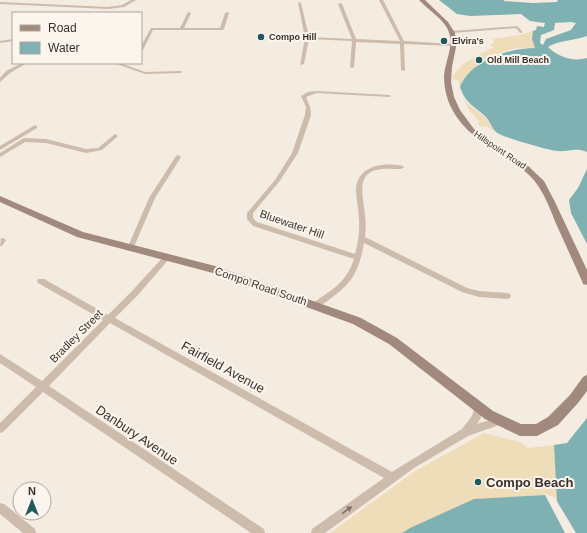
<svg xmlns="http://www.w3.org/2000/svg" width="587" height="533" viewBox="0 0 587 533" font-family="Arial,sans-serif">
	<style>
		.sand { fill: #efdcb8 }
		.water { fill: #7fb0b2; fill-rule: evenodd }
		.pier { fill: #f4ebe1 }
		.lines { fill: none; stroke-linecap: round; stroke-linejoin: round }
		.street { fill: #cdbbac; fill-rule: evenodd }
		.secondary { fill: #a18a7d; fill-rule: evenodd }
		.oneway { fill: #7d6f65 }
		.poi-dot { fill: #1f5a5e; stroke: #fbf5ee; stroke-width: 1.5 }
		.labels { text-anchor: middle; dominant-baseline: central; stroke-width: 4; stroke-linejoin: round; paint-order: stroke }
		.far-poi-label { font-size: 9px; font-weight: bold; fill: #3b302b; stroke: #fbf5ee; text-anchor: start }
		.far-street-label { font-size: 9px; fill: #3b302b; stroke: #fbf5ee }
		.street-label { font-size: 11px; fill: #3b302b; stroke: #fbf5ee }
		.near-street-label { font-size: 13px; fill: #3b302b; stroke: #fbf5ee }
		.near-poi-label { font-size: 13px; font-weight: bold; fill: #3b302b; stroke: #fbf5ee; text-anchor: start }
	</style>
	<rect width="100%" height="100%" fill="#f4ebe1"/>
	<g class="sand">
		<path d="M533,31L532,39L535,48C527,48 517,47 509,50C491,55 467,69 460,87L458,80L452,79C460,61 478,56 494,47L490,45L494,43L493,39L520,35Z"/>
		<polygon points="464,99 470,106 485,117 496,132 486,126 481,127 477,123 480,122 469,110"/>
		<polygon points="484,433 520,442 528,448 554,445 557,502 545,495 474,499 411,528 402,533 330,533 415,471"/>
	</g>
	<g class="water">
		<path d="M439,0H505L503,1L533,3L557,2L558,0H587V36C574,41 559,40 548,47C558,57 573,62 587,58V152C576,147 568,152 557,151C548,150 501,137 496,132C491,127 490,121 485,116C473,105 466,104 460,87C470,61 508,48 535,48L532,39L533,31L536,30L537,26L544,27L545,23L530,21L521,14L470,16L457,14ZM571,22L576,23L571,30L546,39L543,45L540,43L541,35L554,30L555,23Z"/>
		<polygon points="587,169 587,244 571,213 569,200 578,188"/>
		<polygon points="587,418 587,533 402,533 410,528 474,499 545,495 557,502 554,445 567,443"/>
	</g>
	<polygon class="pier" points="544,493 555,498 576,533 565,533"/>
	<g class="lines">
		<g class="street">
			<polygon points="131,0 136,0 124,7 108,9 0,4 0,2 108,7 122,5"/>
			<polygon points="379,0 383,0 404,41 453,44 455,45 453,46 404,44 405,70 403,71 401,70 400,44 356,42 354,67 352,68 350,67 352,41 309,39 304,64 300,65 305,38 298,2 301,3 309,37 352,39 338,4 340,3 342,4 356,39 400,41"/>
			<polygon points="188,12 191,13 184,28 220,28 225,13 227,12 229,13 224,29 222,30 153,30 143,50 141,51 141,46 151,28 180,28"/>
			<polygon points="517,26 522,31 522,33 520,33 516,28 452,33 450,32 452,31"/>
			<polygon points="13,39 13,41 0,43 0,41"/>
			<polygon points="22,63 27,63 10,73 0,82 0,78 6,71"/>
			<polygon points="114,63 120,63 145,72 180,71 182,72 180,73 145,74"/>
			<path d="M317,91L389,95L391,96L389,97L317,93L306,97L310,107L311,115L298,153L279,182L253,213V218L257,222L355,254C358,243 360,232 359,220C359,210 356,200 356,190C357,165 384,162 403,166L404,167L401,169C393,169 384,168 376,170C355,175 364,200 365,215C366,223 366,230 365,237L467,288L479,291L507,293L510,294L511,296L510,298L507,299L479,297L462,292L364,243C358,279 347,287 319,307L316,308L313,307L312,305L313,303C333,289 346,283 354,259L253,226L247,219V213L275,180L292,153L305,115L306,107L301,96L308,92Z"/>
			<polygon points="35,125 37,126 37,128 0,150 0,146"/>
			<polygon points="115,134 118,136 117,137 102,150 86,153 46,143 25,142 0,157 0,153 24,138 46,139 86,149 98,148"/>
			<polygon points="178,155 181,157 155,198 133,249 132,251 128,251 127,249 149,198 176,156"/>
			<polygon points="1,238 3,238 6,240 2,246 0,246"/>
			<path d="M167,254L170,257L169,259L137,296L115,318L392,472L408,462L462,429L472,416L476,403L479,402L482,403C485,409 481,419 477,424L499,417L502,418L503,421L502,424L468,436L414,468L325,533H311L312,529L384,478L110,323L49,386L264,529L265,533H251L43,392L3,432L0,433V423L36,387L0,363V354L42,381L103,320L38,283L37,281L38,279H44L108,315L131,292L165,255Z"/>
			<polygon points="0,503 4,504 35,529 36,533 23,533 0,514"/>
		</g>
		<g class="secondary">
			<path d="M419,0H425L448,22L455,33L456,47L452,67L451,82L454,97L460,110L474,129L525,163L544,181L555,202L587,270V285L583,284L582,281C574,263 566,246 558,228C550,210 544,189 529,175C504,151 470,142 453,111C447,101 444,88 444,76C445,60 456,44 447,28C441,17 428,10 419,0Z"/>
			<polygon points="0,196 83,232 215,266 361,318 397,338 493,411 521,424 536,424 548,417 570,395 583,377 587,375 587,391 578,403 558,425 537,436 520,436 485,419 389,344 353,324 213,273 77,237 0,202"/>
		</g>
	</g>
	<defs><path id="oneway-solid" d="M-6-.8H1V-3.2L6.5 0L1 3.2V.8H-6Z"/></defs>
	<use class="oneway" href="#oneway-solid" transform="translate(347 510) rotate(-36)"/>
	<g class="poi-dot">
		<circle cx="261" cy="37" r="4"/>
		<circle cx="444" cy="41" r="4"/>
		<circle cx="479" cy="60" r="4"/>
		<circle cx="478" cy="482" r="4"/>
	</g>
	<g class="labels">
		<g class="far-poi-label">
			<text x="269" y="37">Compo Hill</text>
			<text x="452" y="41">Elvira's</text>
			<text x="487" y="60">Old Mill Beach</text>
		</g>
		<g class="far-street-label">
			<text transform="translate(500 150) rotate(34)">Hillspoint Road</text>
		</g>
		<g class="street-label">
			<text transform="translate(292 224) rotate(19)">Bluewater Hill</text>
			<text transform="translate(261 286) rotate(19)">Compo Road South</text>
			<text transform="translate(76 336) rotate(-45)">Bradley Street</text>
		</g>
		<g class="near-street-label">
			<text transform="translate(223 367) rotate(29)">Fairfield Avenue</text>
			<text transform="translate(137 435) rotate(34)">Danbury Avenue</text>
		</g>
		<g class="near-poi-label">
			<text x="486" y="482">Compo Beach</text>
		</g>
	</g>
	<rect x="12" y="12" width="130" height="52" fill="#fbf5ee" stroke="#aea6a0"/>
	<rect x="20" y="25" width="20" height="6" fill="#a18a7d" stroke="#aea6a0"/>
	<text x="48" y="32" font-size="12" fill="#3b302b">Road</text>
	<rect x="20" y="42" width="20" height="12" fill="#7fb0b2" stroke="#aea6a0"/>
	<text x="48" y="52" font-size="12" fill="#3b302b">Water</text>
	<g transform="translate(32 501)"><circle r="19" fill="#fbf5ee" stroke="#aea6a0"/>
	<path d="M0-3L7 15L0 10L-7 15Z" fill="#1f5a5e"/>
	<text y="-6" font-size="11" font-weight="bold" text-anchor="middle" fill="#3b302b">N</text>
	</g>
</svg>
